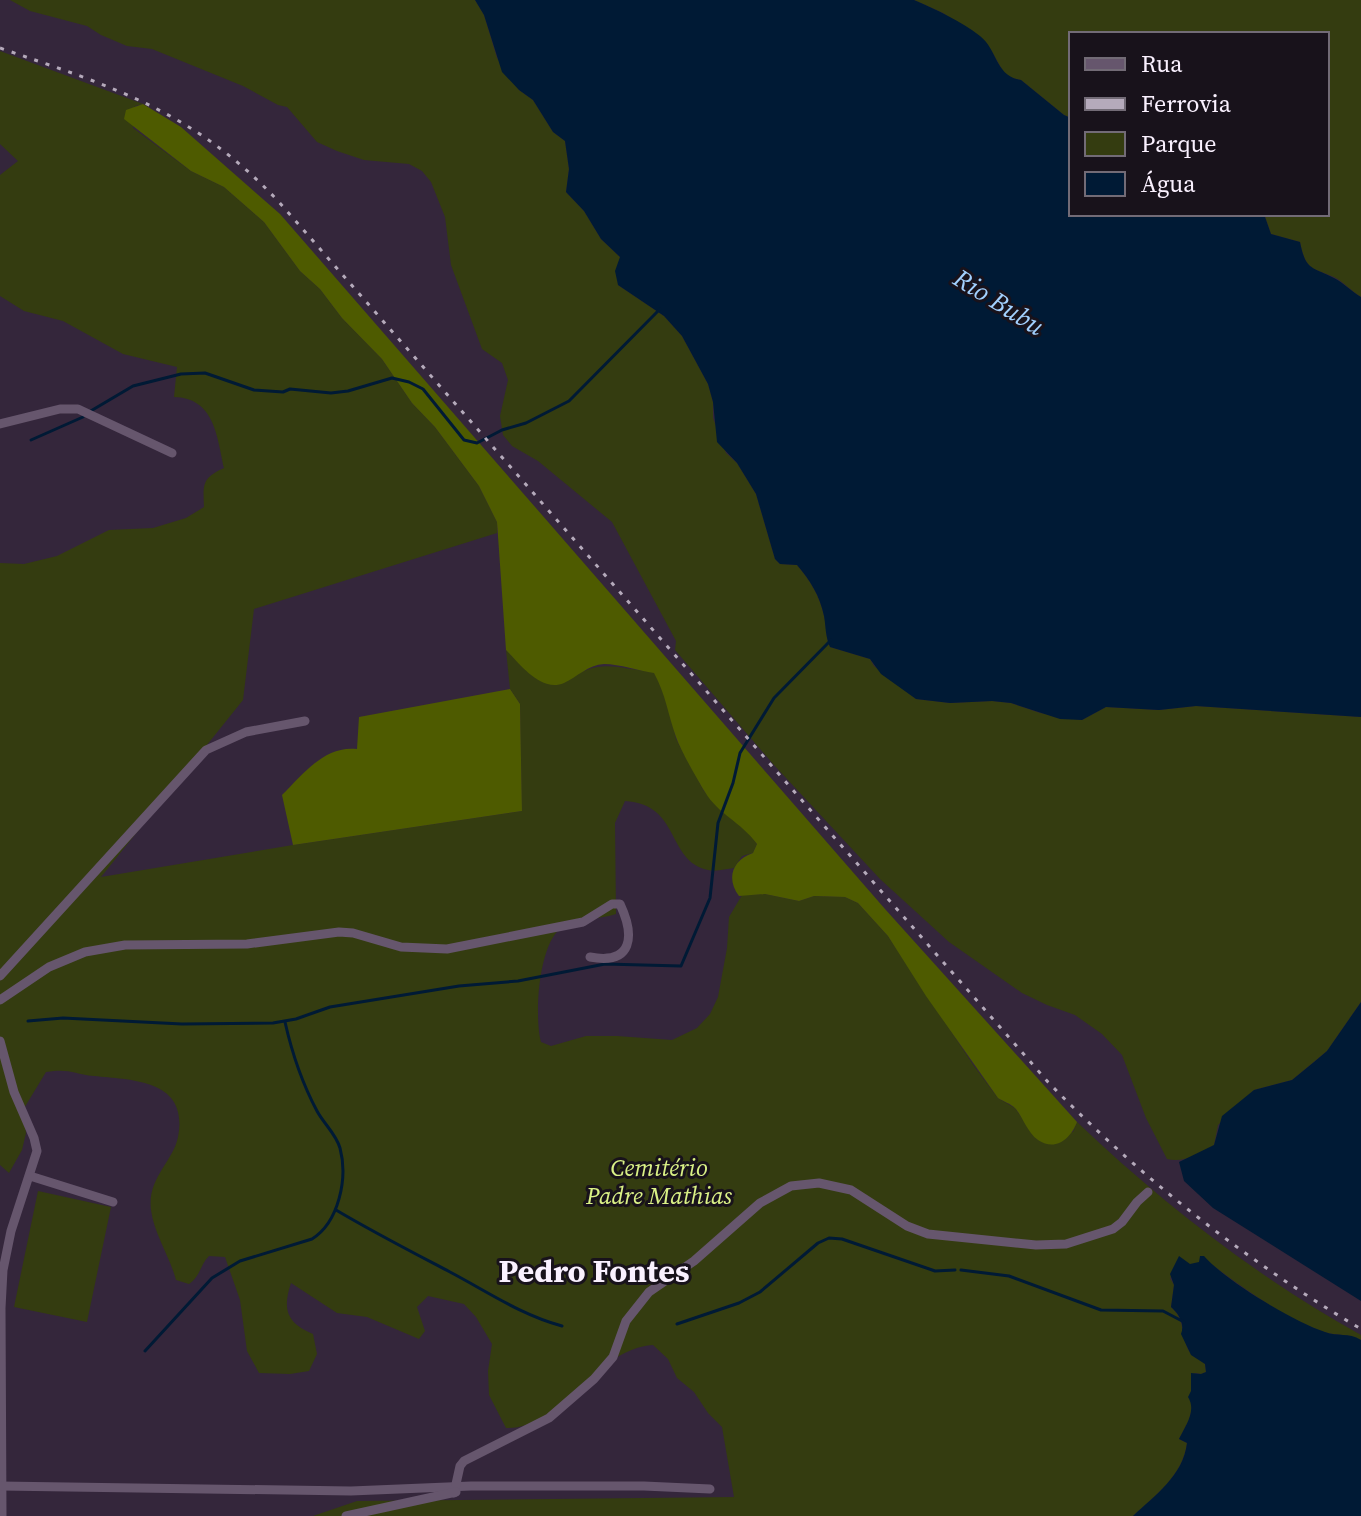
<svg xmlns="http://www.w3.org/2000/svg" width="1361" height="1516" viewBox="0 0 1361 1516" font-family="'Source Serif 4',serif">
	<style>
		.green { fill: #343c10 }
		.forest { fill: #4e5b00 }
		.water { fill: #001a35 }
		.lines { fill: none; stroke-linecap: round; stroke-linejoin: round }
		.stream { stroke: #001a35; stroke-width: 3 }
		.minor { stroke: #66566d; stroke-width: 9 }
		.rail { stroke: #b5aabb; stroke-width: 3; stroke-dasharray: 4 8; stroke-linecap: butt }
		.labels { text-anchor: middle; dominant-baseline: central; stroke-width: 6; stroke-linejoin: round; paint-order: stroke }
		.park-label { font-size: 24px; font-style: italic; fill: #daf186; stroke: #18121b }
		.water-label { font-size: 26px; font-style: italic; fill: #a2d0fe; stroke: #18121b }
		.district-label { font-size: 32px; font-weight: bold; fill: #faf1ff; stroke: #18121b }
	</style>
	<rect width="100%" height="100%" fill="#34263b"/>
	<g class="green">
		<path d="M10,0H475L484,15L497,58L519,90L533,100L553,132L565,141L569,169L566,192L584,211L601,239L620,257L618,285L664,316L682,336L708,384L713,402V418L726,453L737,463L756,494L775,559L780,564L797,565C810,580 820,596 824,616C827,627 825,635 830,647L870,659L874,666L916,699L950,703L992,701L1011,703L1040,713L1082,720L1106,707L1159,710L1196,706L1361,717V1002L1327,1051L1292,1080L1254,1090L1218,1125L1214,1145C1200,1155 1182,1163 1167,1159L1146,1118L1122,1055L1102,1034L1075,1015L1047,1005L1022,993L949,942L880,879L774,765L675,650L676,641L612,522L538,461L512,446L503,435L500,416L508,380L502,363L482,349L451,265L445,217L431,182L422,171L409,164L364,160L337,151L317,142L287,107L278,105L243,86L152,49L127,46L101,35L87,26L30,11Z"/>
		<path d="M914,0H1361V297C1351,291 1344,282 1334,277C1310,267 1306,270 1300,242L1271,234L1264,214H1327V34H1071V118L1064,115L1021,80L1012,78L1004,73L991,50L970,31L943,13Z"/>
		<path d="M0,51L143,104L135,106L133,128L191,171L224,187L264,222L300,271L320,289L342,318L382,359L412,403L435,427L479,486L497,522V533L254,609L243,700L101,877L293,845L522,811L520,704L510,689L506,650L520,664L563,683C601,657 612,668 654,672L666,696L676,739L704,791L746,829L757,844L753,853L742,856L734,868C726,869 716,872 708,870C666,861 681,804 625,801L615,823L616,914C600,919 582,919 566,925C538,936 534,1017 541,1042L551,1046L586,1036H617L672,1040L697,1028L710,1014L718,997L727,948L729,917L742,895L765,894L799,901L814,896L845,897L858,903L888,936L974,1066L998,1098L1015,1108L1038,1140L1073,1132L1077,1122C1163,1204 1257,1277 1361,1335V1340C1349,1333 1337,1336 1324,1332C1284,1318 1246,1290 1211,1264C1193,1260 1185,1268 1170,1278L1174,1285L1171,1307C1185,1318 1181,1336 1189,1351C1193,1357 1200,1359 1205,1364L1206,1372L1201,1374L1195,1373L1191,1378L1192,1408L1189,1420L1179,1439L1187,1443C1183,1475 1156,1495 1133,1516H313L357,1501L734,1497L722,1427L708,1413L694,1392L677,1378L668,1359L653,1345C596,1348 561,1430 506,1428L489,1395L488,1371L492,1344L476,1317L464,1304L428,1296L417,1307L425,1331L419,1339L367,1317L337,1313L291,1283C282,1310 287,1323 313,1334L317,1354L309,1371L290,1374L259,1373L247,1351L240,1300L225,1257L209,1256C200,1265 200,1277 189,1284L176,1280C170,1257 154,1234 151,1210C147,1178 173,1162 178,1137C189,1080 134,1080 94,1076C73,1074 70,1068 46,1072L23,1110L26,1133L22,1150L9,1173L0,1165V563L24,564L57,556L109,530L153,528L186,518L204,507C203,484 202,478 224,468C217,435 214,398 174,397L177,367L123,354L63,321L24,311L0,296V175L18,161L0,144Z"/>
		<polygon points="38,1191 111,1207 87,1322 14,1307"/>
	</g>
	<g class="forest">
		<path d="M143,104L181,127L280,214L885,909L1077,1122C1071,1138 1056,1152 1038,1140C1027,1132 1023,1117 1015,1108C1011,1104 1003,1101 998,1098L926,996L888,936L858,903L845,897L814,896L799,901L765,894L739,896C726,879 732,860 753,853L757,844C741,822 718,814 705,792C697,779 681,751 676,737C668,715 666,695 654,673C639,671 620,664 604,664C588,665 577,677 564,683C541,693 520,664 506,650L497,522L479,486L435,427L412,403L382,359L342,318L320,289L300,271L264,222L224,187L191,171L124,119L126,110Z"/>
		<path d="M510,689L520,704L522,811L293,845L282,795C303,774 325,745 357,749L359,717Z"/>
	</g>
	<g class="water">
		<path d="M475,0H914C937,10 961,21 980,36C998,50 995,76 1021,80L1064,115L1071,118V214H1264L1271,234L1300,242C1306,271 1311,266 1334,278C1344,283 1351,291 1361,297V717L1196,706L1159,710L1106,707L1082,720L1060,719L1011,703L992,701L950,703L916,699L881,674L870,659L830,647C825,635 826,627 824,616C820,596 810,580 797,565L780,564L775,559L756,494L737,463L717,442L713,402L708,384L682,336L664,316L618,285L615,271L620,257L601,239L584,211L566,192L569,169L565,141L553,132L533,100L519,90L502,72L484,15Z"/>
		<polygon points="1361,1002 1361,1301 1213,1208 1184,1181 1179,1162 1214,1145 1222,1116 1254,1090 1292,1080 1314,1062 1327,1051"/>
		<path d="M1179,1256L1190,1264L1199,1262L1200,1256H1204C1226,1281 1294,1322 1325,1332C1338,1337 1348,1332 1361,1340V1516H1133C1155,1495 1183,1476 1187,1443L1179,1439C1185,1426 1197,1411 1188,1397L1191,1391V1373L1201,1374L1206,1372L1205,1364L1191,1355L1181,1334C1185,1324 1179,1314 1171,1307L1174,1285L1170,1274Z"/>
	</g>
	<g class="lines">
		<g class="stream">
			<polyline points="89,412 133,386 181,374 205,373 254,390 283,392 290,389 331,393 348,391 392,378 409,382 423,389 464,440 477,443 502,430 526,423 569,401 660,309"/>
			<polyline points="31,440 83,417"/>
			<polyline points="28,1021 63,1018 182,1024 273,1023 296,1019 330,1007 459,986 518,981 605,964 681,966 710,898 718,823 733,783 740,753 774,698 831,640"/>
			<path d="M336,1210C373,1232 412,1252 450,1272C488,1292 521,1315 562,1326"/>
			<polyline points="961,1270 1009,1276 1101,1310 1163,1311 1184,1322"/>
			<polyline points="677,1324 739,1303 760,1292 818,1243 829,1238 842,1239 935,1271 955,1270"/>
			<path d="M145,1351L212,1278L240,1261L312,1239C339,1222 348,1178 340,1148C336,1134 324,1124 317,1111C302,1083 292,1053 285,1022"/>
		</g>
		<g class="minor">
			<polyline points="0,424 60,409 78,409 172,453"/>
			<polyline points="0,976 206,750 246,732 305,721"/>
			<path d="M0,1000L49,967L85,952L125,945L247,944L339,932L353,933L401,947L447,949L583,922L612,904H620C635,936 633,965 590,957"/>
			<polyline points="0,1041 14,1092 34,1138 37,1151 11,1231 3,1270 1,1308 2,1516"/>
			<polyline points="30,1176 113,1202"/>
			<polyline points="0,1486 351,1491 471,1486 644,1486 710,1489"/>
			<polyline points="454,1493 460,1466 464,1461 549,1418 594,1379 613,1357 626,1321 649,1292 694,1261 760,1203 791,1186 819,1183 851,1190 907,1226 928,1234 1036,1245 1066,1244 1113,1229 1122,1222 1137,1202 1148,1192"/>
			<polyline points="346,1516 456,1492"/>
		</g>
		<path class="rail" d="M0,48C113,87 194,111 279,202L1048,1082C1141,1178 1246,1261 1361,1329"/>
	</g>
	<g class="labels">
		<g class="park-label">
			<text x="659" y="1167">Cemitério<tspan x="659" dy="28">Padre Mathias</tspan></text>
		</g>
		<g class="water-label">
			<text transform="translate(999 302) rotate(32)">Rio Bubu</text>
		</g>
		<g class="district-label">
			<text x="594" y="1271">Pedro Fontes</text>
		</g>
	</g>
	<rect x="1069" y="32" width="260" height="184" fill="#18121b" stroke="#726b76" stroke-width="2"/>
	<rect x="1085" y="58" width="40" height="12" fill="#66566d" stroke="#726b76" stroke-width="2"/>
	<text x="1141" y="72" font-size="24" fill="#faf1ff">Rua</text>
	<rect x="1085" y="98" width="40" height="12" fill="#b5aabb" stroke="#726b76" stroke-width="2"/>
	<text x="1141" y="112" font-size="24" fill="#faf1ff">Ferrovia</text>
	<rect x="1085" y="132" width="40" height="24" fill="#343c10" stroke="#726b76" stroke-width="2"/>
	<text x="1141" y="152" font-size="24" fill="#faf1ff">Parque</text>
	<rect x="1085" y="172" width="40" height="24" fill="#001a35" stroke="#726b76" stroke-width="2"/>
	<text x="1141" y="192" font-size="24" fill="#faf1ff">Água</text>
</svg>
